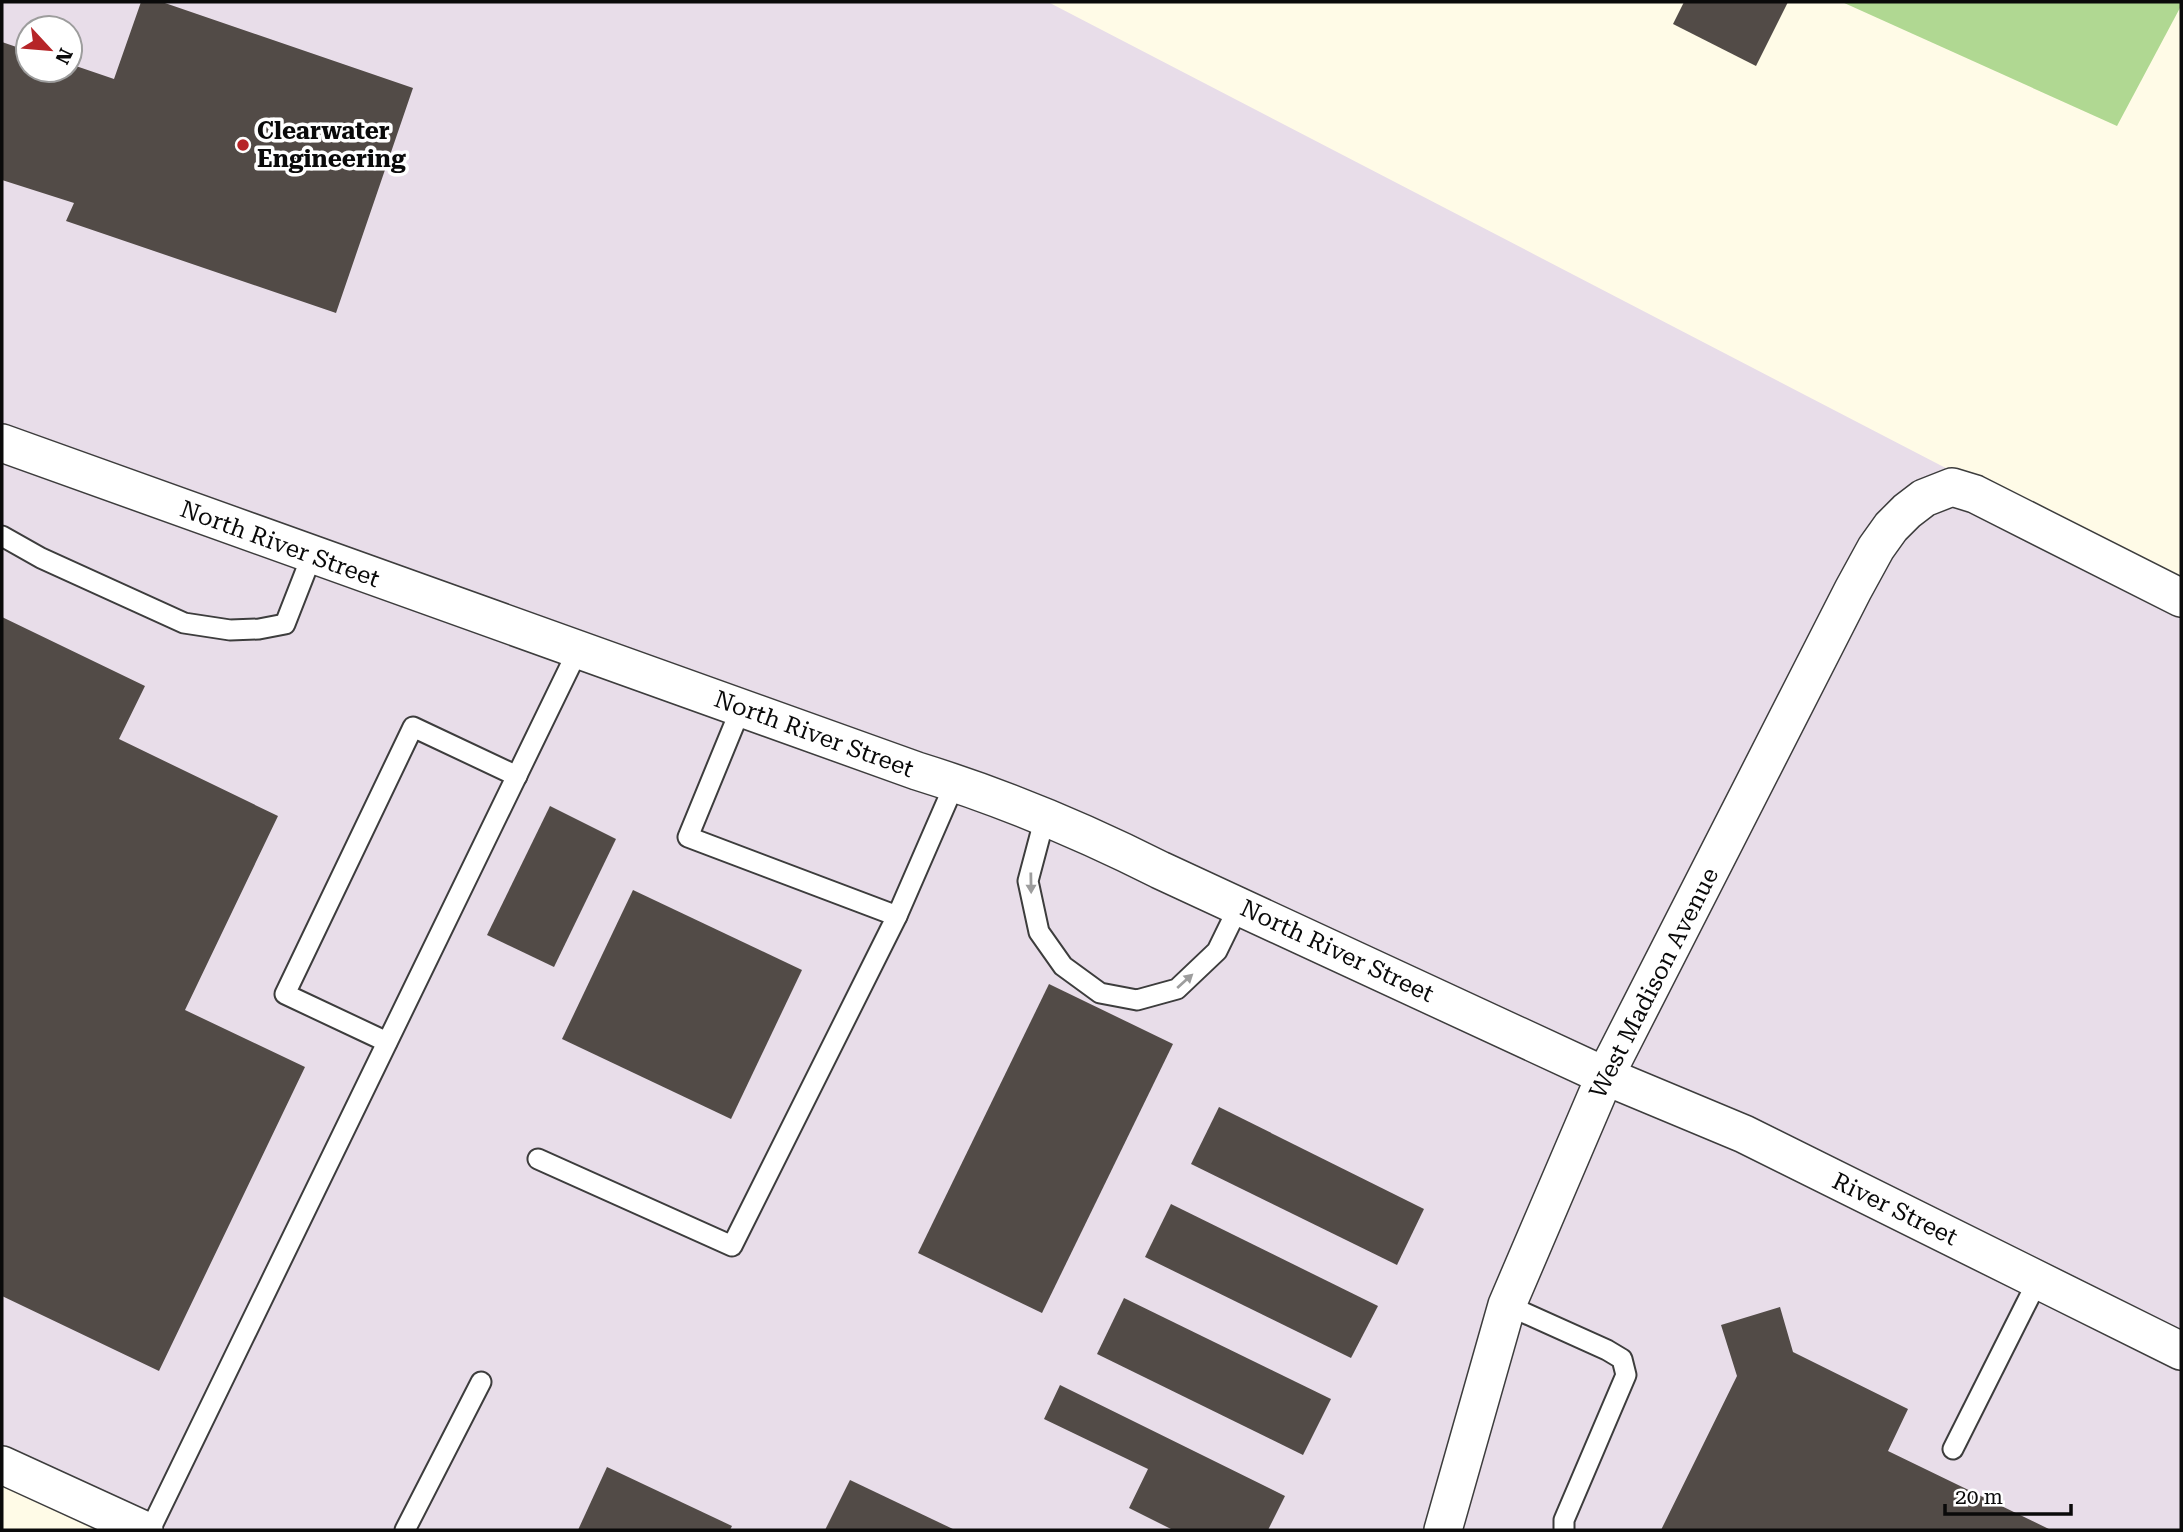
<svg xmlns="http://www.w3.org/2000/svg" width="2183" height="1532" viewBox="0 0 2183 1532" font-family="'Roboto Serif',serif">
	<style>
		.industrial { fill: #e8dde9; fill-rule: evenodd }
		.forest { fill: #b0d892 }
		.building { fill: #524b47 }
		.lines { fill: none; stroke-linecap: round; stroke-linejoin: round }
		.service-casing { stroke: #3d3d3d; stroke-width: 23 }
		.minor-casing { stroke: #3d3d3d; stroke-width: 40 }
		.service { stroke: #fff; stroke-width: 19 }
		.minor { stroke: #fff; stroke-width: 37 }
		.oneway { fill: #9d9d9d }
		.poi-dot { fill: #b62528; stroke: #fff; stroke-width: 2.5 }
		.labels { text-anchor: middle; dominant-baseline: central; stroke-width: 7; stroke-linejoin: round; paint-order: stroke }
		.poi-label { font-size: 24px; font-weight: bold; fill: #0a0a0a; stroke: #fff; text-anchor: start }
		.street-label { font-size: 24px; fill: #0a0a0a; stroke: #fff }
	</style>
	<rect width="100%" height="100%" fill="#fffbe7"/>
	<path class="industrial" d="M2,2H1048L1965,478L2181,585V1530H153L2,1465ZM28,28H70V70H28Z"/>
	<polygon class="forest" points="1842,2 2181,2 2181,6 2117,126"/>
	<g class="building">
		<polygon points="141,2 162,2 413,88 336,313 66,221 74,203 2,180 2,42 28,51 28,70 70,70 70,64 114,79"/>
		<polygon points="1684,2 1788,2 1756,66 1673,24"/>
		<polygon points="2,617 145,686 119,739 278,816 185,1010 305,1067 159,1371 2,1296"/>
		<polygon points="550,806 616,839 554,967 487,935"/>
		<polygon points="633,890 802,970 731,1119 562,1039"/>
		<polygon points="1049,984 1173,1044 1042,1313 918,1253"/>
		<polygon points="1219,1107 1424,1209 1397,1265 1191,1164"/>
		<polygon points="1171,1204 1378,1306 1351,1358 1145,1257"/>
		<polygon points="1124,1298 1331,1399 1303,1455 1097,1354"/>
		<polygon points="1780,1307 1793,1352 1908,1409 1888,1451 2051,1530 1661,1530 1737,1376 1721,1325"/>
		<polygon points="1060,1385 1285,1496 1268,1530 1173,1530 1129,1508 1148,1469 1044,1419"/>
		<polygon points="607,1467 732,1526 730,1530 578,1530"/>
		<polygon points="850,1480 955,1530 825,1530"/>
	</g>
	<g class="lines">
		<g class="service-casing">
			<g id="service">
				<polyline points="2,536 41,558 184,623 230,630 259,629 285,624 312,555"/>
				<polyline points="1045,817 1028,881 1039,932 1063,966 1100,993 1137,1000 1177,989 1217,951 1239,906"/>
				<polyline points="897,916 955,783"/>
				<polyline points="387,1042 285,994 413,727 517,776"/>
				<polyline points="538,1159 732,1246 897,916 688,837 741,708"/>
				<polyline points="1507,1305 1607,1350 1622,1359 1626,1375 1564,1520 1564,1530"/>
				<polyline points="1953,1449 2038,1280"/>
				<polyline points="150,1530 578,650"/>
				<polyline points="405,1530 481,1382"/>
			</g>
		</g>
		<g class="minor-casing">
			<g id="minor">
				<path d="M2,443L917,771C1001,797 1081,830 1160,870L1605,1076L1744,1134L2181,1351"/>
				<polyline points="2,1465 144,1530"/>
				<polyline points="1443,1530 1507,1305 1605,1076 1853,590 1876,548 1891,527 1907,511 1924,498 1952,487 1975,494 2181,598"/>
			</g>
		</g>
		<use href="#service" class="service"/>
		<use href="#minor" class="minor"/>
	</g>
	<defs><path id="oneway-solid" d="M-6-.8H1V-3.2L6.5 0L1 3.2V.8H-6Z" transform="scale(1.75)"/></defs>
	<g class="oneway">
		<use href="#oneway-solid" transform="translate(1031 883) rotate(89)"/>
		<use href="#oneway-solid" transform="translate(1185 981) rotate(-42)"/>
	</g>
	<circle class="poi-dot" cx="243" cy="145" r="7"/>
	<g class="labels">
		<g class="poi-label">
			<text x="257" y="131">Clearwater<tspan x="257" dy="28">Engineering</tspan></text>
		</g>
		<g class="street-label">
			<text transform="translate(280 544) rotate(20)">North River Street</text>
			<text transform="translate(814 734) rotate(20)">North River Street</text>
			<text transform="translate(1337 951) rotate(25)">North River Street</text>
			<text transform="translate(1654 983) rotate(-63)">West Madison Avenue</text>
			<text transform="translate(1895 1209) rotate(26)">River Street</text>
		</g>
	</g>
	<rect width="2183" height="1532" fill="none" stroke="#0a0a0a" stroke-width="7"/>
	<g transform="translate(49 49) rotate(116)"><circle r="33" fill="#ffffff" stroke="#9d9d9d" stroke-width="2"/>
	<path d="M0-5L12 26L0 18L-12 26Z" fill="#b62528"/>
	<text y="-10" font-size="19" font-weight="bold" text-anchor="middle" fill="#0a0a0a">N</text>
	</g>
	<path d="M1945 1504v10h126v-10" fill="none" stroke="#0a0a0a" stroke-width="3.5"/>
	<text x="1955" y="1504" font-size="21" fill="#0a0a0a" stroke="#ffffff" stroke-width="5" paint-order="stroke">20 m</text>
</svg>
